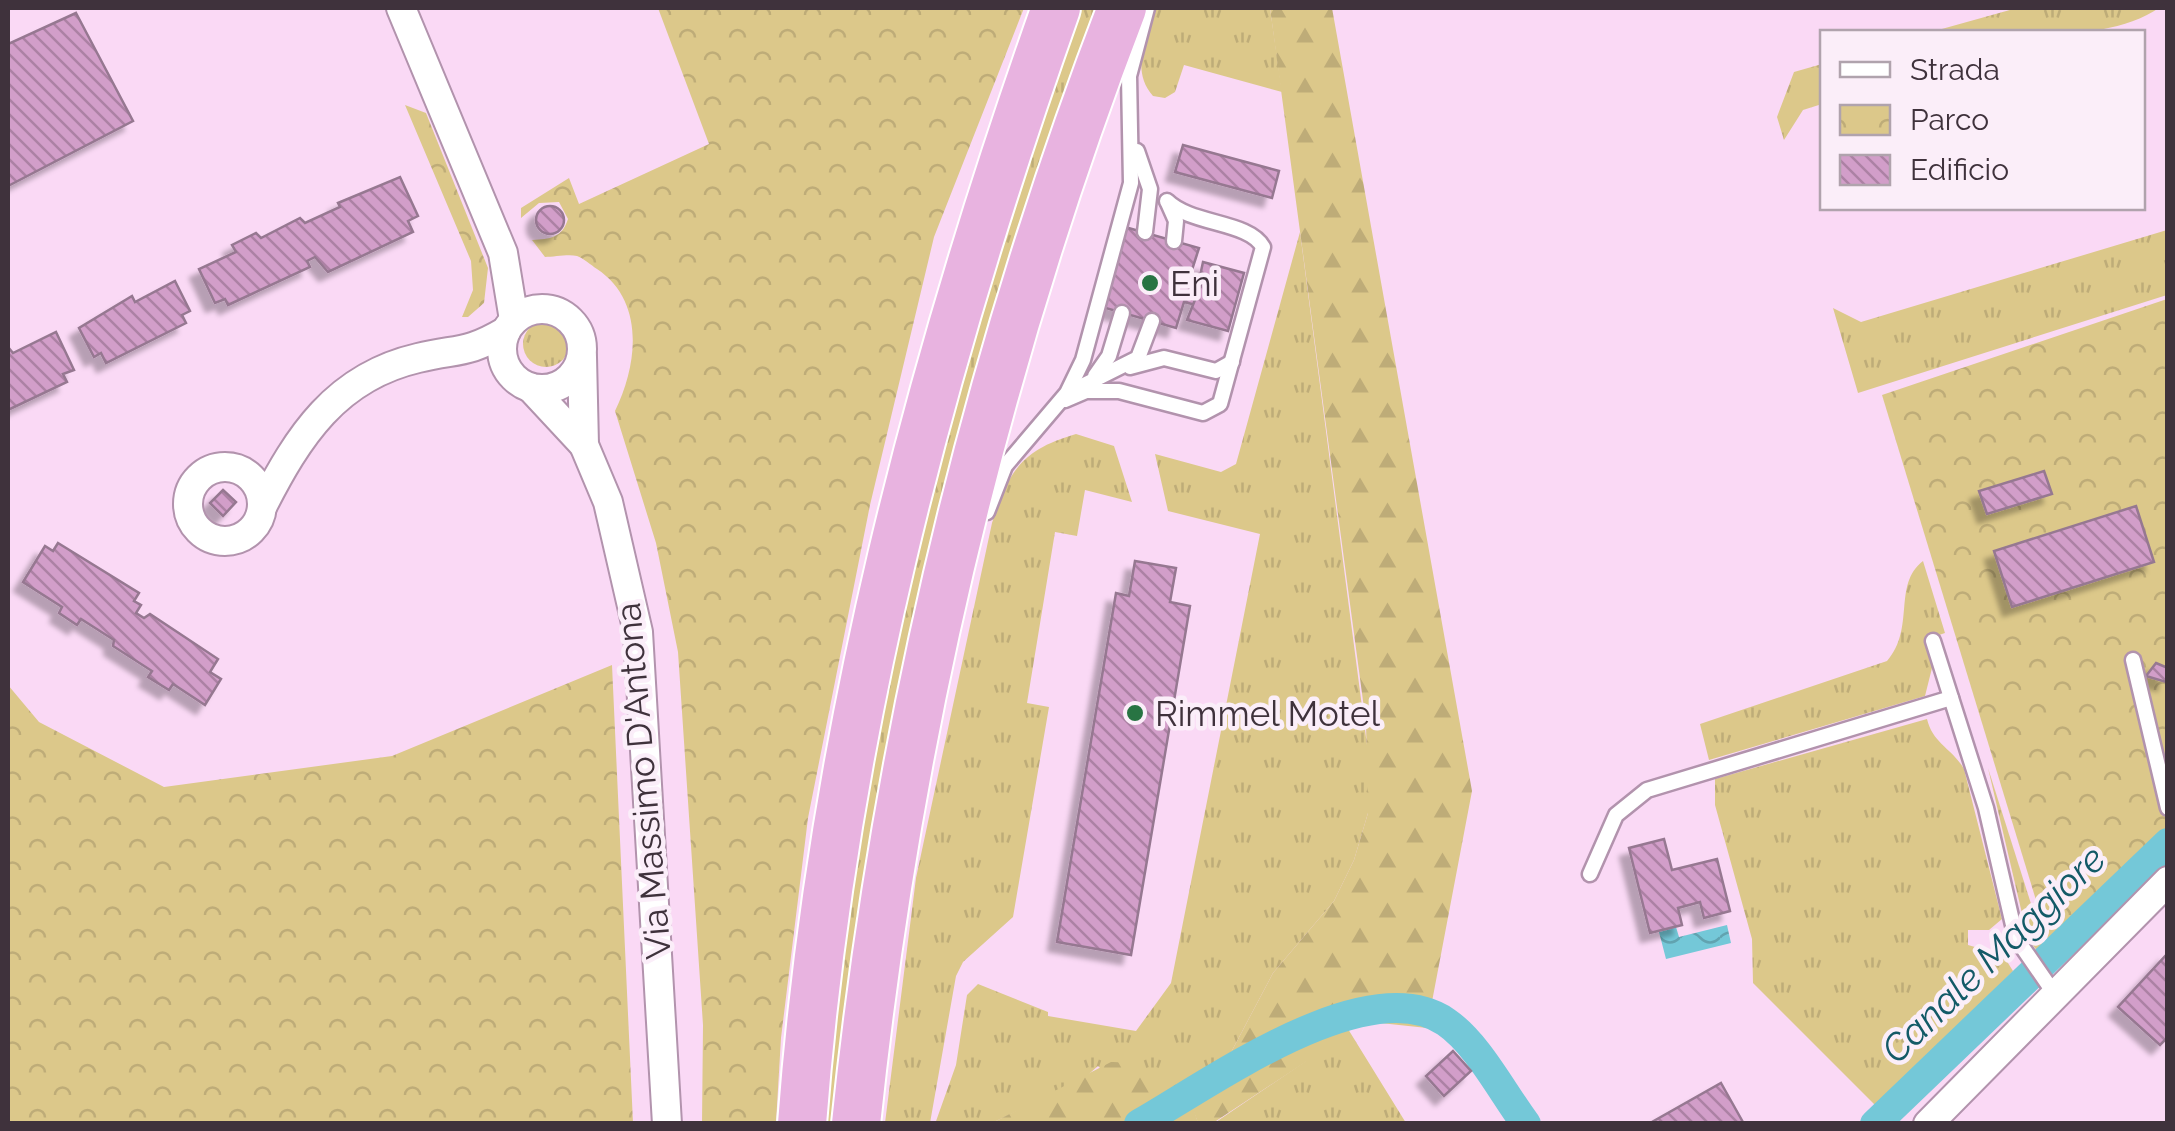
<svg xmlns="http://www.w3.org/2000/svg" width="2175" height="1131" viewBox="0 0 2175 1131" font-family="Raleway,sans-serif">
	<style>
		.grass { fill: url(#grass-tufts) }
		.forest { fill: url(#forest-firs) }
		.park { fill: url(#park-crowns) }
		.water { fill: url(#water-waves) }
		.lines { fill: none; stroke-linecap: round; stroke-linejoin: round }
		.canal { stroke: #74c8d8; stroke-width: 30 }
		.building { fill: url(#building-back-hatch); stroke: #967891; stroke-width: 2.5; filter: url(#shadow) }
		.service-casing { stroke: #b293ad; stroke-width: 19 }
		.minor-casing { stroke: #b293ad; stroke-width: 32 }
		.trunk-casing { stroke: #fff; stroke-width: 52 }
		.service { stroke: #fff; stroke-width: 14 }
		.minor { stroke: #fff; stroke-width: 28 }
		.trunk { stroke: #e8b3e0; stroke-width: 48 }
		.poi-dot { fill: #287443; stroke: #fbeef9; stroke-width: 4 }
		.labels { text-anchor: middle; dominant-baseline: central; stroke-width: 9; stroke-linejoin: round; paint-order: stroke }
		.poi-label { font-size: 35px; fill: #3f323c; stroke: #fbeef9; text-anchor: start }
		.street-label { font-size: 35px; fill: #3f323c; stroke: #fbeef9 }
		.water-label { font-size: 38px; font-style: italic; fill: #135a67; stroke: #fbeef9 }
	</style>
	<defs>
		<pattern id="grass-tufts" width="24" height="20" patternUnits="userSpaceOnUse" patternTransform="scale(2.5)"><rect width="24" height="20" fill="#dcc88a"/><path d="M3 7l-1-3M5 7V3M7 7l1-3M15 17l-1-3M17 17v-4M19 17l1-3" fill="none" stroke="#beac78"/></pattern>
		<pattern id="forest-firs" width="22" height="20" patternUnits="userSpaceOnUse" patternTransform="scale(2.5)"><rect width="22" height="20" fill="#dcc88a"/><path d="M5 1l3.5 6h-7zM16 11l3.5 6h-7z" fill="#beac78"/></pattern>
		<pattern id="park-crowns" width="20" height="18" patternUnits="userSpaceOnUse" patternTransform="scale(2.5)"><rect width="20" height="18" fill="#dcc88a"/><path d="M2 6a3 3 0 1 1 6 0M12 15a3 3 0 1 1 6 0" fill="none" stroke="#beac78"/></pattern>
		<pattern id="water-waves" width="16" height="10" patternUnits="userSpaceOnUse" patternTransform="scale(2.5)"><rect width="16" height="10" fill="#74c8d8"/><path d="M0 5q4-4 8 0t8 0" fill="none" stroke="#61a3b0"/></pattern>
		<pattern id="building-back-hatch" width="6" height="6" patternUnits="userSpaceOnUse" patternTransform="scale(2.5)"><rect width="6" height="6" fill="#d29ec9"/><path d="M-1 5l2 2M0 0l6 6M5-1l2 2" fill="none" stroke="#ac81a4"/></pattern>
		<filter id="shadow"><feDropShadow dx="-9" dy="9" stdDeviation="2.5" flood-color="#0004"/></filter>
	</defs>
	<rect width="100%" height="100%" fill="#fad9f5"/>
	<g class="grass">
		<path d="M1074,8H1102C1057,144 1007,279 965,417C896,646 858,886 833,1123L819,1124L841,913L936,446Z"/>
		<path d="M1157,8H1270L1282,92L1184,65L1175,92L1165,98L1153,96C1130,70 1146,36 1157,8Z"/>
		<path d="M2017,8H2159C2103,46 1996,33 1931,32Z"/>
		<polygon points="1822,64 1822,104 1803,110 1784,140 1777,117 1794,72"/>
		<polygon points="2167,230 2167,295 1858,393 1833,308 1861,322"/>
		<polygon points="1300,232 1370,768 1368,813 1354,860 1334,901 1273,973 1227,1060 1191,1100 1198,1123 1151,1123 1154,1120 1098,1066 1082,1080 992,1123 935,1124 956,1065 967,995 978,984 1048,1012 1048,1016 1136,1031 1171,983 1260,534 1168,511 1155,454 1221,472 1236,464"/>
		<circle cx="546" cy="344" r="23"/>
		<path d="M1076,434L1114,446L1132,502L1085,490L1077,536L1055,532L1027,703L1049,707L1013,917L963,962L956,976L930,1123H885L916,878L992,523C1009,471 1021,450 1076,434Z"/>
		<path d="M1923,561L1945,633L1927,639L1932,668L1925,696L1709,760L1700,724L1887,661C1916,628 1892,585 1923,561Z"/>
		<path d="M1927,719C1933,744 1952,748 1964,769L2002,919L1989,930H1968V945L2003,955L2013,971L1879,1109L1753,983L1752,939L1715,805V779Z"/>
		<polygon points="1988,768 2052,970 2028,939"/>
		<polygon points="1348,1029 1406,1123 1213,1124 1306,1061 1300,1045"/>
	</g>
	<g class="forest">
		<polygon points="1270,8 1332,8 1472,791 1427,1028 1371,1022 1301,1045 1307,1061 1213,1123 1198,1123 1190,1101 1227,1060 1273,973 1334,901 1354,860 1368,813 1366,723"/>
		<path d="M1111,1062C1139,1061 1151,1079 1157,1104L1151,1123H992Z"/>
	</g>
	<g class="park">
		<path d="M658,8H1024L934,237L870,505L808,818L781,1038L776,1123H702L703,1025L678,652L656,543L615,411C638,364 645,301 597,269C591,265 583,258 577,256C568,254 554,257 545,257L532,240C550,239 562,238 568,219L559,202L539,203L521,218V208L569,178L579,204L709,144Z"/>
		<polygon points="405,105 426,113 488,268 484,303 468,317 462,317 473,290 471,261"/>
		<polygon points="2167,299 2167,828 2050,946 1882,395"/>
		<polygon points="612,665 633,1123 8,1123 8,685 39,722 164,787 392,756"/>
	</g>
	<polygon class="water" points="1727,925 1731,943 1666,959 1659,932 1676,927 1679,937"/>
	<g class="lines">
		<g class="canal">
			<path d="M1139,1124C1208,1085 1368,968 1446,1022C1478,1044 1502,1092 1526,1124"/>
			<polyline points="1875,1124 2168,843"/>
		</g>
	</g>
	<g class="building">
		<polygon points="76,13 133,121 8,186 8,44"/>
		<polygon points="1183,145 1279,171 1272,198 1175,172"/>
		<polygon points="400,177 418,216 408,221 413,232 328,272 315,257 307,261 310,267 228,305 225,299 215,303 199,269 236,252 232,245 256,233 261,238 300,218 305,223 340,207 338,203"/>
		<circle cx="550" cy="220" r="14"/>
		<polygon points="1125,227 1199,248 1191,273 1204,277 1196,305 1184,302 1176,328 1102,307"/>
		<polygon points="1203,262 1244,273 1228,331 1187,320 1204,277 1200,276"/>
		<polygon points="175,281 190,311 182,315 186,323 106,363 101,353 94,357 79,328 132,296 135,302"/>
		<polygon points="56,332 74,370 63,374 67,382 8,410 8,347 13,353"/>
		<polygon points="2044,471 2052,494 1987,514 1979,491"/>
		<polygon points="223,490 236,502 223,516 210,503"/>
		<polygon points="2136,506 2154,562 2012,607 1994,551"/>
		<polygon points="58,543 139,593 134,601 141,605 136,613 144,618 150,614 218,659 210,672 221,679 205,705 173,684 169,690 148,677 152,671 113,646 114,640 81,619 77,625 59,613 62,607 23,582 45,546 53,551"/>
		<polygon points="1135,561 1176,568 1170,602 1190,606 1131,955 1057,942 1116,593 1129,596"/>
		<polygon points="2156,663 2168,668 2166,682 2146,676"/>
		<polygon points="1664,839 1672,870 1717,859 1730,911 1704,918 1700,902 1678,908 1682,925 1650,933 1629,848"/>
		<polygon points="2168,953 2168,1037 2160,1045 2118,1007"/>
		<polygon points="1453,1051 1471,1071 1444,1096 1426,1076"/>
		<polygon points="1721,1083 1744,1124 1653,1124 1652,1122"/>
	</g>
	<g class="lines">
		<g class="service-casing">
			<g id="service">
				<polyline points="1137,151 1150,189 1145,232"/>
				<polyline points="1168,203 1176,221 1174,241"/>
				<polyline points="1130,367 1164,358 1216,371 1232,362"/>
				<polyline points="1095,376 1109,356 1122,313"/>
				<polyline points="1076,389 1138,358 1152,321"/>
				<path d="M1065,400L1086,391H1119L1203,413L1220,404L1263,247C1249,221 1191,225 1167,201"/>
				<polyline points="987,512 1005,466 1067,393 1083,360 1131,183 1129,76 1147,8"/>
				<polyline points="1933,641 1986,808 2016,938 2056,996"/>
				<polyline points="2133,660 2168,808"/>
				<polyline points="1590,874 1616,815 1647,790 1951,698"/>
			</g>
		</g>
		<g class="minor-casing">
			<g id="minor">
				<polyline points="401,8 503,253 514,320"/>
				<circle cx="542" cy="349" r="40"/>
				<polyline points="582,357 584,445 608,502 638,632 667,1124"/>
				<polyline points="531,388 584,445"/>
				<circle cx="225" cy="504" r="37"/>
				<path d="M262,507C298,436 336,377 418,358C459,348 465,355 506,331"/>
				<polyline points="1928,1124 2168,881"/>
			</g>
		</g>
		<g class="trunk-casing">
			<g id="trunk">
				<path d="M802,1124C831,740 928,369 1056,8"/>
				<path d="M856,1124C896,741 984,367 1122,8"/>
			</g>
		</g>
		<use href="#service" class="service"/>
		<use href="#minor" class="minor"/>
		<use href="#trunk" class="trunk"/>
	</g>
	<g class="poi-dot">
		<circle cx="1150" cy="283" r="10"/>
		<circle cx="1135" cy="713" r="10"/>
	</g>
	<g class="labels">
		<g class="poi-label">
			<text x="1170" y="283">Eni</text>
			<text x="1155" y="713">Rimmel Motel</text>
		</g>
		<g class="street-label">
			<text transform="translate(643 781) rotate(-95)">Via Massimo D'Antona</text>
		</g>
		<g class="water-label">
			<text transform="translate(1993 954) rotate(-44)">Canale Maggiore</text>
		</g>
	</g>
	<rect width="2175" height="1131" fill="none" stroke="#3f323c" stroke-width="20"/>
	<rect x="1820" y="30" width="325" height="180" fill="#fbeef9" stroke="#b0a3ad" stroke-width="2.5"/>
	<rect x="1840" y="62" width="50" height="15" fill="#ffffff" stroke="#b0a3ad" stroke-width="2.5"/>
	<text x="1910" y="80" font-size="30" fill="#3f323c">Strada</text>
	<rect x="1840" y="105" width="50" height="30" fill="url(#park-crowns)" stroke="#b0a3ad" stroke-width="2.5"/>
	<text x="1910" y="130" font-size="30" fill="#3f323c">Parco</text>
	<rect x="1840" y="155" width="50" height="30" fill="url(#building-back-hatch)" stroke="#b0a3ad" stroke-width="2.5"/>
	<text x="1910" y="180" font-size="30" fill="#3f323c">Edificio</text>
</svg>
